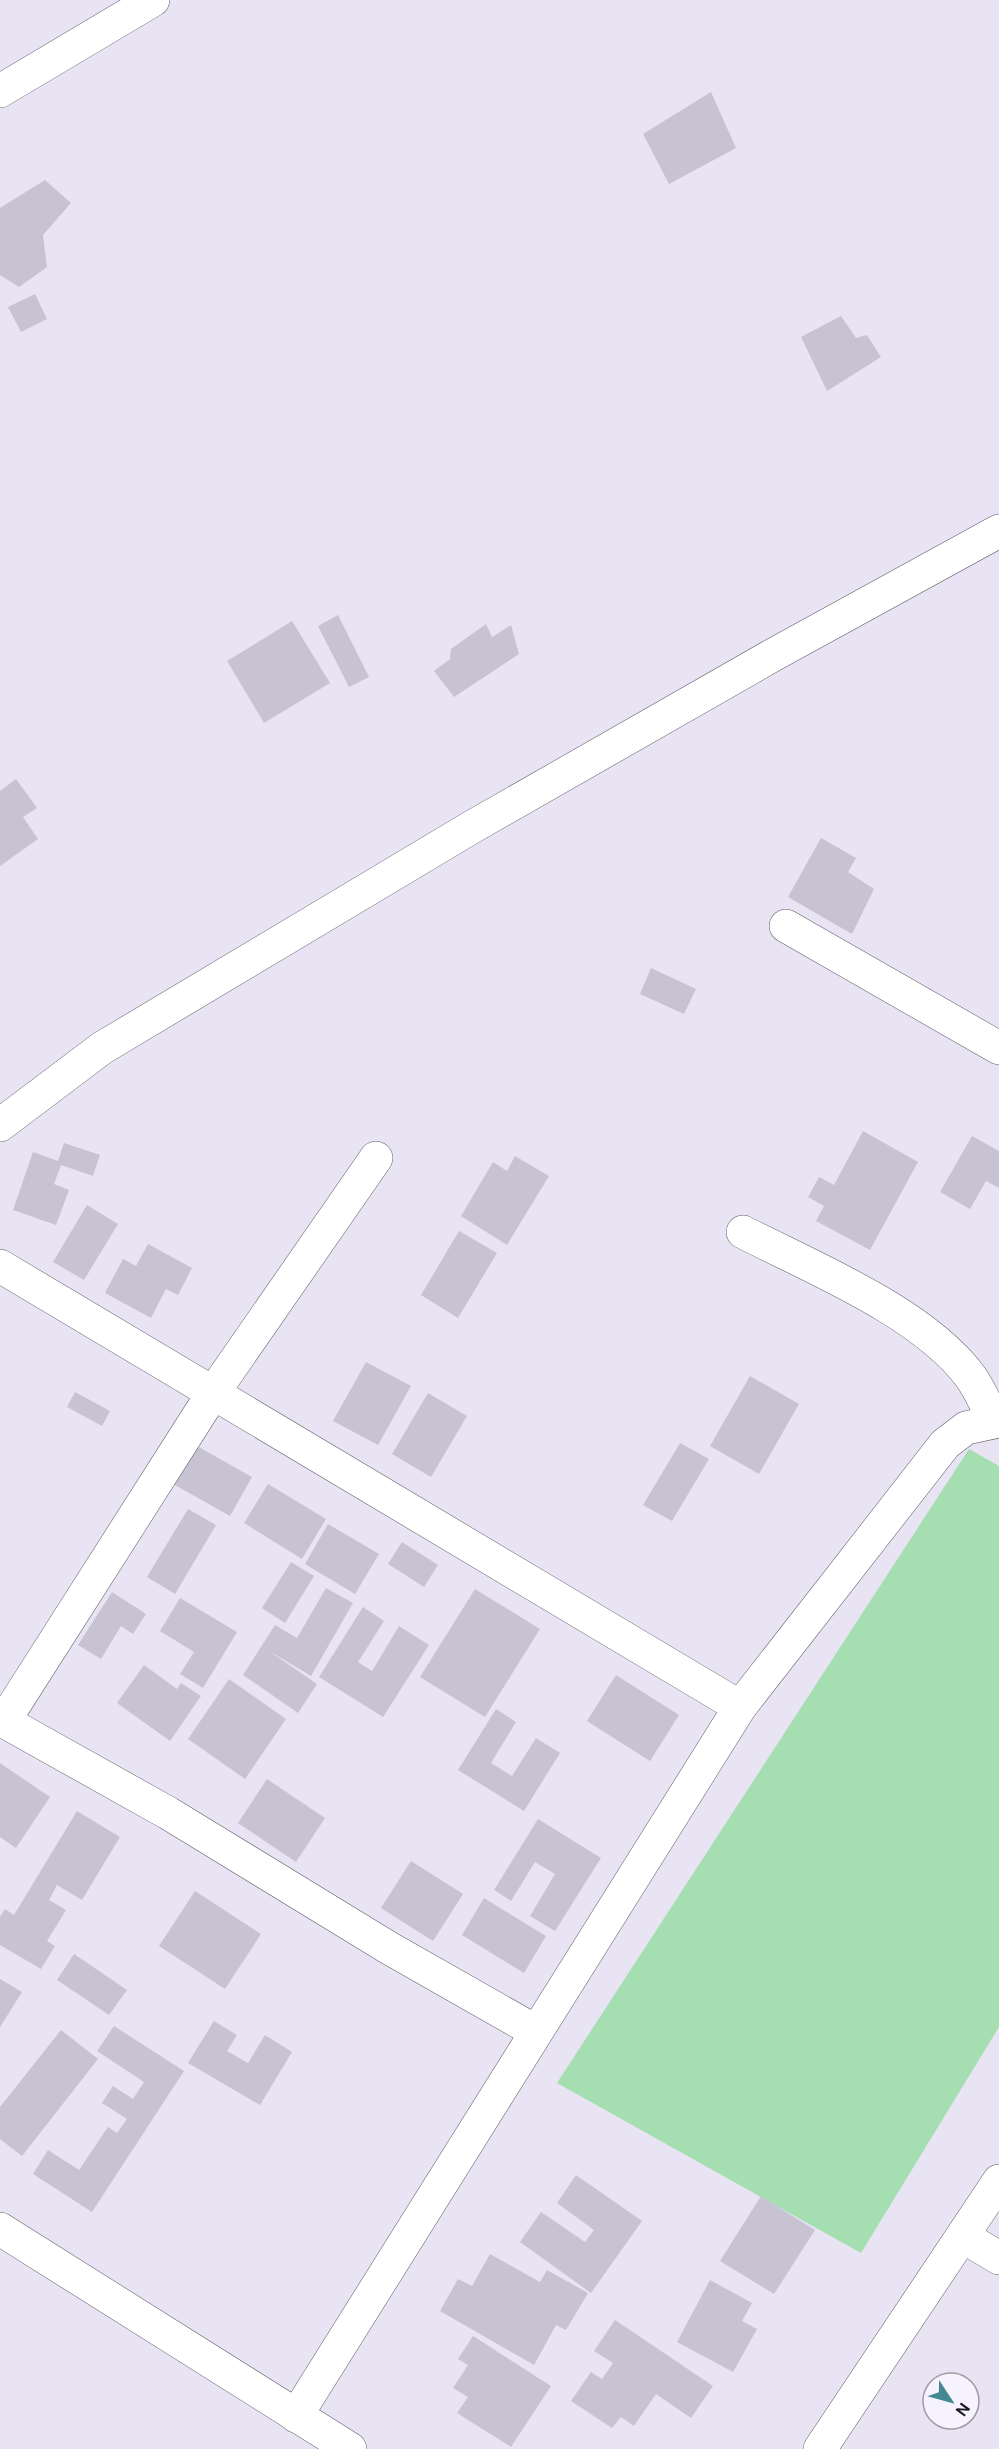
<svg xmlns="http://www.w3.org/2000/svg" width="999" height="2449" viewBox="0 0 999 2449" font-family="'DM Sans',sans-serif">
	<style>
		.green { fill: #a4deb1 }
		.building { fill: #c8c3d2 }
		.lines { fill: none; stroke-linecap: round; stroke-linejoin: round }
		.minor-casing { stroke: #625d6a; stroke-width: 34 }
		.minor { stroke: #fff; stroke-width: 33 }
	</style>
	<rect width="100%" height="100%" fill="#e9e4f3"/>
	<polygon class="green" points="969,1449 999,1466 999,2027 861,2253 557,2083"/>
	<g class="building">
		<polygon points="711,92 736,148 669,184 643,134"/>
		<polygon points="45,180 71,203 43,235 47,267 19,287 0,275 0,208"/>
		<polygon points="35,294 47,319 21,332 8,307"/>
		<polygon points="841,316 856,338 867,335 881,357 827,391 801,337"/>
		<polygon points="338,615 369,677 349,687 318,626"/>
		<polygon points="292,621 330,683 264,723 227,661"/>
		<polygon points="486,624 492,637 511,625 519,654 454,697 434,671 450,659 451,649"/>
		<polygon points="16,779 37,808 23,817 38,839 0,866 0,791"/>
		<polygon points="821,838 856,858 848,872 874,889 852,934 788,897"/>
		<polygon points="651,968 696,989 684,1014 640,994"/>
		<polygon points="863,1131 918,1162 870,1250 816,1221 824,1206 808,1197 819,1177 834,1185"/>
		<polygon points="972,1136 999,1151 999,1188 986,1181 970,1209 940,1192"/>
		<polygon points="64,1143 100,1155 93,1176 61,1165 54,1184 69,1190 56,1225 13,1210 33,1152 58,1161"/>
		<polygon points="515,1156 549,1176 507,1245 461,1216 493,1162 507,1171"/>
		<polygon points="87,1205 118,1224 84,1280 53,1262"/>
		<polygon points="459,1231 497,1253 458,1318 421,1295"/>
		<polygon points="148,1244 192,1268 178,1295 166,1289 151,1318 105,1293 123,1259 136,1266"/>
		<polygon points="366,1362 411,1386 378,1445 333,1421"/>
		<polygon points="750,1376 799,1404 759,1474 710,1446"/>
		<polygon points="75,1392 110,1411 102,1426 67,1407"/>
		<polygon points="428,1393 467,1416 431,1477 392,1454"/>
		<polygon points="188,1441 252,1477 230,1516 166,1480"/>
		<polygon points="680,1443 709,1459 672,1521 643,1505"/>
		<polygon points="268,1484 326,1519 302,1559 244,1523"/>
		<polygon points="188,1509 216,1525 175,1594 147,1577"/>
		<polygon points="328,1524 379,1554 355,1594 305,1564"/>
		<polygon points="402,1542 438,1565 424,1587 388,1564"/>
		<polygon points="291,1562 314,1576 285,1623 262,1608"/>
		<polygon points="326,1588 353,1603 311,1676 269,1651 317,1684 298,1713 243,1675 275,1625 297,1638"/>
		<polygon points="475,1589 540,1629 485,1717 420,1677"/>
		<polygon points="112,1592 146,1614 133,1634 121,1626 101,1659 78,1645"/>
		<polygon points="180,1598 237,1632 203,1688 180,1674 194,1652 160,1631"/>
		<polygon points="363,1607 384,1621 358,1662 372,1671 399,1626 429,1645 383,1717 319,1677"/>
		<polygon points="144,1665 177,1689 181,1683 201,1696 170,1741 117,1703"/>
		<polygon points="616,1675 679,1715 650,1761 587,1721"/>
		<polygon points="229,1679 286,1719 245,1779 188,1739"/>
		<polygon points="496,1709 516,1722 491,1763 512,1776 536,1738 560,1753 524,1811 458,1770"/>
		<polygon points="0,1763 50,1797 16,1848 0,1837"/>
		<polygon points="267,1779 325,1818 296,1862 238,1823"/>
		<polygon points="77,1811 120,1837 82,1900 57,1885 49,1900 66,1910 47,1941 55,1946 41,1969 0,1945 0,1917 5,1909 14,1915"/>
		<polygon points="538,1819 601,1858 555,1931 530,1916 555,1874 535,1862 511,1901 494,1890"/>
		<polygon points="411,1861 463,1894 433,1941 381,1908"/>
		<polygon points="195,1891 261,1934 225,1989 159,1946"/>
		<polygon points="484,1898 546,1936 524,1973 462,1935"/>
		<polygon points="74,1954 127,1990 109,2015 57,1980"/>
		<polygon points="0,1979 22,1992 0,2027"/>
		<polygon points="214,2021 237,2035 227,2051 248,2063 265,2035 292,2052 260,2105 188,2063"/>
		<polygon points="114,2026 184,2071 92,2212 33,2174 48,2150 79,2170 108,2127 117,2133 127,2119 102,2103 113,2086 133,2099 144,2082 97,2051"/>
		<polygon points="61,2030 98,2059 22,2156 0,2139 0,2107"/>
		<polygon points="576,2175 642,2221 591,2293 520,2242 541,2212 585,2242 594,2230 557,2203"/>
		<polygon points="761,2196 815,2230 774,2294 720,2261"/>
		<polygon points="490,2254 540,2282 547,2270 588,2293 566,2330 556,2325 534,2365 440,2311 458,2279 472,2286"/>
		<polygon points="710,2280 752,2303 742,2321 757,2329 733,2372 677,2342"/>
		<polygon points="615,2320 713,2386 691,2418 656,2394 634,2426 621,2417 612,2428 571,2401 591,2372 602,2379 613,2363 594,2351"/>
		<polygon points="473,2336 551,2386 511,2447 457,2413 468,2397 453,2388 468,2365 458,2359"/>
	</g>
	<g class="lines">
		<g class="minor-casing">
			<g id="minor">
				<polyline points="0,91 153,0"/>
				<polyline points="786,926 999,1048"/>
				<polyline points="0,1125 102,1048 472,827 773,655 999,531"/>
				<path d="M743,1232C813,1268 922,1312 970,1376C980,1389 986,1406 994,1420"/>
				<polyline points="0,1266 740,1707"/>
				<polyline points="0,1719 168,1813 389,1948 535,2031"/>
				<polyline points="4,1721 213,1393 376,1158"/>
				<polyline points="0,2229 350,2449"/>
				<polyline points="964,2237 999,2258"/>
				<polyline points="296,2416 740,1707 945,1444 966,1428 999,1421"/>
				<polyline points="820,2449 999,2181"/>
			</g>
		</g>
		<use href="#minor" class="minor"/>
	</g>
	<g transform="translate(951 2401) rotate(126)"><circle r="28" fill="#f6f2fe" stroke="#9e9ba4" stroke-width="1.5"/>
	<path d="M0-4.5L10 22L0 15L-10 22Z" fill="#428992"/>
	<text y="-9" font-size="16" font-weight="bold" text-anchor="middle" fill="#19181d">N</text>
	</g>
</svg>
